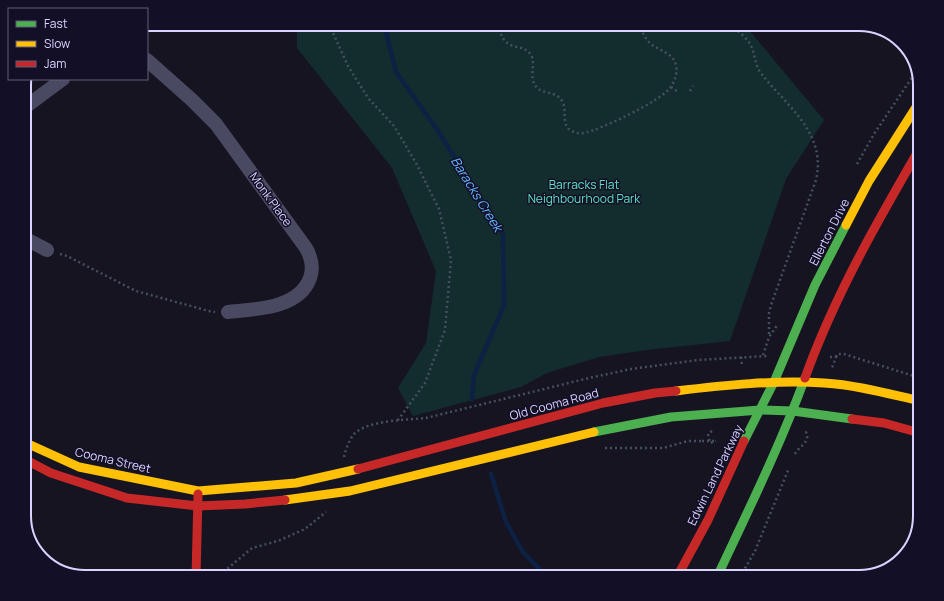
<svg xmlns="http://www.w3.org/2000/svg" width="944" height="601" viewBox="0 0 944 601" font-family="Manrope,sans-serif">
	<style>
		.green { fill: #132c2d }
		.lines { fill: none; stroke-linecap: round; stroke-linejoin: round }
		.stream { stroke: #0d2144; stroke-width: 4.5 }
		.path { stroke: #44505f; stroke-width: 2.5; stroke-dasharray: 2 3; stroke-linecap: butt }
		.street { stroke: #4a4962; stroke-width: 14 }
		.fast { stroke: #4caf50; stroke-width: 9 }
		.slow { stroke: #ffc107; stroke-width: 9 }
		.jam { stroke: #c62828; stroke-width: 9 }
		.path-bridge { stroke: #44505f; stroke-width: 2.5; stroke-dasharray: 2 3; stroke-linecap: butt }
		.labels { text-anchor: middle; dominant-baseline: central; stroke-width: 3; stroke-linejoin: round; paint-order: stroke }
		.park-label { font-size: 12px; fill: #5fe0c0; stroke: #130f26 }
		.street-label { font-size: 12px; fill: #d9d4ff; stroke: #130f26 }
		.water-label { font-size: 13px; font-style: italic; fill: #62b6ff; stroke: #130f26 }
		.rim { fill: none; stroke: #d9d4ff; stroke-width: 2 }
	</style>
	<rect width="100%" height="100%" fill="#161421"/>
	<polygon class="green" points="297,24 744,24 824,120 786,179 730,341 647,350 599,357 547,373 521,387 413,416 398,388 426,343 436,271 392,168 297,48"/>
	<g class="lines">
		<g class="stream">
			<polyline points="384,24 396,72 436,128 503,235 504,305 474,375 472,400"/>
			<polyline points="491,474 506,522 523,552 547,577"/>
		</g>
		<g class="path">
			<polyline points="329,24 348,66 368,98 394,126 416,163 439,209 451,260 445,330 425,383 398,420"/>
			<path d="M499,24C502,55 523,41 531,55C536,64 529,76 535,85C540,95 556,90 562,101C568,110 560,126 572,131C576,133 580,134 584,133C600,130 658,102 668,90C674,84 678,74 676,65C672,52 661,52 651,44C645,39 642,31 639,24"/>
			<polyline points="516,24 517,25"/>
			<path d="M730,25C738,31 748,38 752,48C755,56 755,64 760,72C786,106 827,132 816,180L771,305L769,313V337"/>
			<polyline points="671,87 677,91"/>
			<polyline points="690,91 693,86"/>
			<polyline points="857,164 874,134 917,70"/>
			<polyline points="60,254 67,256 136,291 209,311 215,312"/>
			<polyline points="920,291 918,297 920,320"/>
			<polyline points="763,355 769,337 778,324"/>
			<polyline points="741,357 742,366"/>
			<polyline points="830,357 836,357 832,368"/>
			<polyline points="836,357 837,354 844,354 920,378"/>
			<polyline points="712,431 708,434 710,443 716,441"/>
			<polyline points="605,448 663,448 688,441 702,441"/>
			<path d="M795,454C799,446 811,442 806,432L808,429"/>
			<path d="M344,457C346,449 349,440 354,434C368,420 407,420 426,418L589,378L631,369L698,360L767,356"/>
			<polyline points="222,577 227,569 252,548 278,541 305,529 326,512"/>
			<polyline points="740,577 755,551 789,468"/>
		</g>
		<g class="street">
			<path d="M147,60L192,100L216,124L306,248C311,257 314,267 310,278C299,309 255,309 228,312"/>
			<polyline points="24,108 63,79"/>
			<polyline points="24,238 47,250"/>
		</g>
		<g class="fast">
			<polyline points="594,432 671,417 760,410 793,411 852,419"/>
			<polyline points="744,441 774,382 815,285 846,225"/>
			<path d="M717,577C748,511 780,446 805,378"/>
		</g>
		<g class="slow">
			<polyline points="846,225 869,181 920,101"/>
			<path d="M676,391C725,385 775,380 824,383C857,385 889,394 920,401"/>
			<polyline points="24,442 79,467 198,491 296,483 358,469"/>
			<polyline points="285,500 350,491 594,432"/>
		</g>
		<g class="jam">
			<path d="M805,378C834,297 877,222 920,148"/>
			<polyline points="852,419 884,423 920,433"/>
			<polyline points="24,459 51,473 127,498 198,506 245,504 285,500"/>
			<polyline points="358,469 603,403 655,393 676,391"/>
			<polyline points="196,577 198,494"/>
			<polyline points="677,577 708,520 744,441"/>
		</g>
		<polyline class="path-bridge" points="702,441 715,441"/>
	</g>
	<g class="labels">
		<g class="park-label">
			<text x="584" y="184">Barracks Flat<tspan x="584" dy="14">Neighbourhood Park</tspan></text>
		</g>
		<g class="street-label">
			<text transform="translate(271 199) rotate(54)">Monk Place</text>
			<text transform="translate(829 232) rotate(-63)">Ellerton Drive</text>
			<text transform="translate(554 404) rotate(-15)">Old Cooma Road</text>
			<text transform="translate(113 460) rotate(13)">Cooma Street</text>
			<text transform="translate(715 475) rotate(-64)">Edwin Land Parkway</text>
		</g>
		<g class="water-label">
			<text transform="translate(477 194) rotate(58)">Baracks Creek</text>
		</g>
	</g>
	<path d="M0 0H944V601H0ZM85 31H859A54 54 0 0 1 913 85V516A54 54 0 0 1 859 570H85A54 54 0 0 1 31 516V85A54 54 0 0 1 85 31Z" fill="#130f26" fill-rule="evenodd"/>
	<path class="rim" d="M85 31H859A54 54 0 0 1 913 85V516A54 54 0 0 1 859 570H85A54 54 0 0 1 31 516V85A54 54 0 0 1 85 31Z"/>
	<rect x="8" y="8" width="140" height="72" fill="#130f26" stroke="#625e7d"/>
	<rect x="16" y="21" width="20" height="6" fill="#4caf50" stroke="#625e7d"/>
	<text x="44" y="28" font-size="12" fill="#d9d4ff">Fast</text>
	<rect x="16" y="41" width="20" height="6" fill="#ffc107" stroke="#625e7d"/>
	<text x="44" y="48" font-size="12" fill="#d9d4ff">Slow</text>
	<rect x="16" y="61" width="20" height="6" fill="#c62828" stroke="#625e7d"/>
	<text x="44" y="68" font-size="12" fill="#d9d4ff">Jam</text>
</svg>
